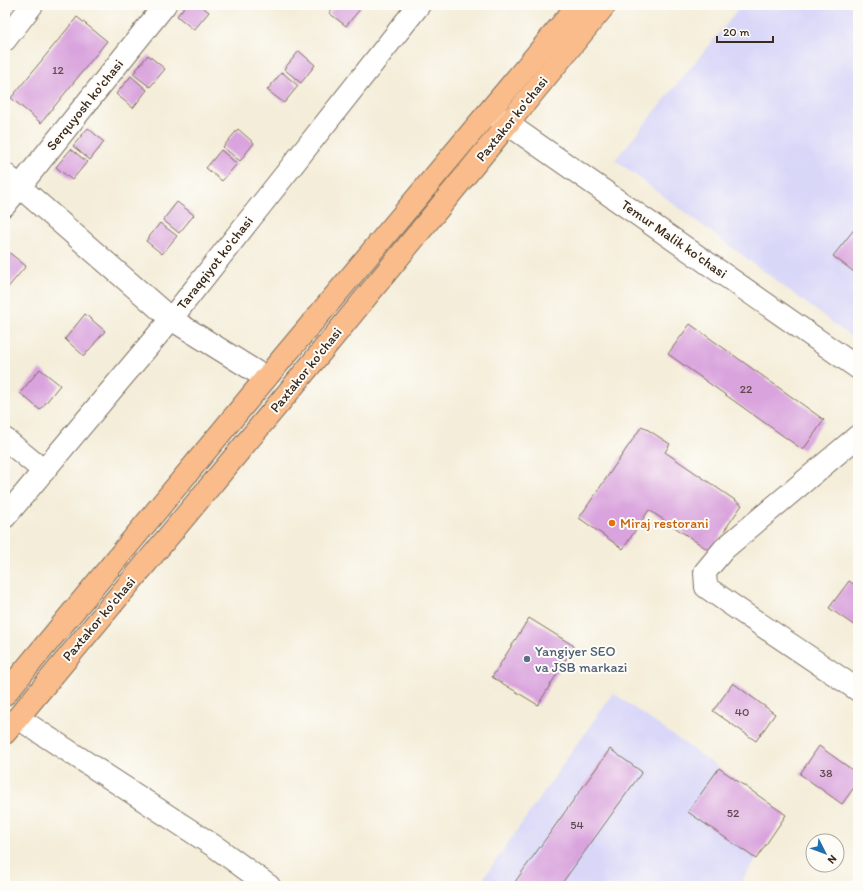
<svg xmlns="http://www.w3.org/2000/svg" width="863" height="891" viewBox="0 0 863 891" font-family="Itim,sans-serif">
	<style>
		.built { fill: #d9d7f8 }
		.building { fill: #d9a3dd }
		.lines { fill: none; stroke-linecap: round; stroke-linejoin: round }
		.minor-casing { stroke: #7c6e5f; stroke-width: 24 }
		.major-casing { stroke: #7c6e5f; stroke-width: 24 }
		.minor { stroke: #fff; stroke-width: 22 }
		.major { stroke: #f9bc8a; stroke-width: 22 }
		.food-dot { fill: #e8710a; stroke: #fdfcf7; stroke-width: 1.5 }
		.service-dot { fill: #5c6f8a; stroke: #fdfcf7; stroke-width: 1.5 }
		.labels { text-anchor: middle; dominant-baseline: central; stroke-width: 4; stroke-linejoin: round; paint-order: stroke }
		.number-label { font-size: 12px; fill: #62484e }
		.street-label { font-size: 14px; fill: #3b2a1e; stroke: #fdfcf7 }
		.food-label { font-size: 14px; fill: #c56008; stroke: #fdfcf7; text-anchor: start }
		.service-label { font-size: 14px; fill: #4e5e75; stroke: #fdfcf7; text-anchor: start }
	</style>
	<rect width="100%" height="100%" fill="#fdfcf7"/>
	<filter id="ink" filterUnits="userSpaceOnUse"><feTurbulence type="fractalNoise" baseFrequency=".025" numOctaves="2"/><feDisplacementMap in="SourceGraphic" scale="8" xChannelSelector="R" yChannelSelector="G"/><feConvolveMatrix kernelMatrix="1 2 1 2 8 2 1 2 1" color-interpolation-filters="sRGB"/></filter>
	<filter id="wash" filterUnits="userSpaceOnUse"><feTurbulence type="fractalNoise" baseFrequency=".012" numOctaves="4" result="noise"/><feDisplacementMap in="SourceGraphic" scale="16" xChannelSelector="R" yChannelSelector="G"/><feGaussianBlur stdDeviation="0.9" result="paint"/><feColorMatrix in="noise" values="0 0 0 0 0 0 0 0 0 0 0 0 0 0 0 0 0 1.4 0 .05"/><feComposite in="paint" operator="in"/></filter>
	<g filter="url(#wash)">
		<rect width="100%" height="100%" fill="#f4edd9"/>
		<g class="built">
			<polygon points="742,5 858,5 858,342 615,160"/>
			<polygon points="613,693 786,815 738,886 478,886"/>
		</g>
		<g id="blocks">
			<g class="building">
				<polygon points="186,5 200,5 209,12 194,30 177,16"/>
				<polygon points="336,5 357,5 361,8 346,26 329,13"/>
				<polygon points="77,17 107,41 41,123 11,98"/>
				<polygon points="299,51 315,65 301,83 284,69"/>
				<polygon points="148,55 165,69 150,87 133,74"/>
				<polygon points="282,72 298,86 284,103 267,90"/>
				<polygon points="131,76 147,90 133,108 116,94"/>
				<polygon points="88,128 104,142 90,160 73,146"/>
				<polygon points="238,129 254,143 240,161 223,147"/>
				<polygon points="71,149 87,162 72,180 56,167"/>
				<polygon points="221,150 237,164 222,181 206,168"/>
				<polygon points="177,202 194,215 179,233 163,220"/>
				<polygon points="160,223 177,236 162,254 146,241"/>
				<polygon points="856,227 858,228 858,275 833,256"/>
				<polygon points="6,250 26,266 5,291 5,251"/>
				<polygon points="85,314 105,331 84,356 65,339"/>
				<polygon points="690,324 824,420 803,450 668,354"/>
				<polygon points="40,369 60,385 40,410 20,393"/>
				<polygon points="642,426 670,444 665,452 742,505 710,551 649,510 623,549 579,518"/>
				<polygon points="849,581 858,587 858,628 829,608"/>
				<polygon points="529,618 574,646 538,705 492,677"/>
				<polygon points="733,683 775,714 756,741 713,711"/>
				<polygon points="819,746 858,774 858,782 842,804 800,774"/>
				<polygon points="610,749 642,772 560,886 512,886"/>
				<polygon points="719,768 786,815 756,859 688,812"/>
			</g>
		</g>
	</g>
	<g filter="url(#ink)">
		<use href="#blocks" fill-opacity="0" stroke="#7c6e5f" stroke-width="1"/>
		<g class="lines">
			<g class="minor-casing">
				<g id="minor">
					<polyline points="5,40 32,5"/>
					<polyline points="492,113 858,368"/>
					<polyline points="5,174 171,319 266,378"/>
					<polyline points="5,205 165,5"/>
					<polyline points="858,436 724,549 705,572 706,587 739,610 858,690"/>
					<polyline points="5,439 44,471"/>
					<polyline points="5,517 171,319 419,5"/>
					<polyline points="18,718 217,848 269,886"/>
				</g>
			</g>
			<g class="major-casing">
				<g id="major">
					<polyline points="5,694 266,378 578,5"/>
					<polyline points="5,733 290,390 605,5"/>
				</g>
			</g>
			<use href="#minor" class="minor"/>
			<use href="#major" class="major"/>
		</g>
	</g>
	<circle class="food-dot" cx="612" cy="523" r="4"/>
	<circle class="service-dot" cx="527" cy="659" r="4"/>
	<g class="labels">
		<g class="number-label">
			<text x="58" y="70">12</text>
			<text x="746" y="389">22</text>
			<text x="742" y="712">40</text>
			<text x="826" y="773">38</text>
			<text x="733" y="813">52</text>
			<text x="577" y="825">54</text>
		</g>
		<g class="street-label">
			<text transform="translate(85 105) rotate(-51)">Serquyosh ko'chasi</text>
			<text transform="translate(512 119) rotate(-51)">Paxtakor ko'chasi</text>
			<text transform="translate(674 239) rotate(35)">Temur Malik ko'chasi</text>
			<text transform="translate(215 263) rotate(-52)">Taraqqiyot ko'chasi</text>
			<text transform="translate(306 370) rotate(-51)">Paxtakor ko'chasi</text>
			<text transform="translate(99 619) rotate(-50)">Paxtakor ko'chasi</text>
		</g>
		<g class="food-label">
			<text x="620" y="523">Miraj restorani</text>
		</g>
		<g class="service-label">
			<text x="535" y="651">Yangiyer SEO<tspan x="535" dy="16">va JSB markazi</tspan></text>
		</g>
	</g>
	<rect width="863" height="891" fill="none" stroke="#fdfcf7" stroke-width="20"/>
	<g transform="translate(825 853) rotate(132)"><circle r="19" fill="#fdfcf7" stroke="#afa8a0"/>
	<path d="M0-3L7 15L0 10L-7 15Z" fill="#1f6fb2"/>
	<text y="-6" font-size="11" font-weight="bold" text-anchor="middle" fill="#3b2a1e">N</text>
	</g>
	<path d="M717 36v6h56v-6" fill="none" stroke="#3b2a1e" stroke-width="2"/>
	<text x="723" y="36" font-size="12" fill="#3b2a1e" stroke="#fdfcf7" stroke-width="3" paint-order="stroke">20 m</text>
</svg>
